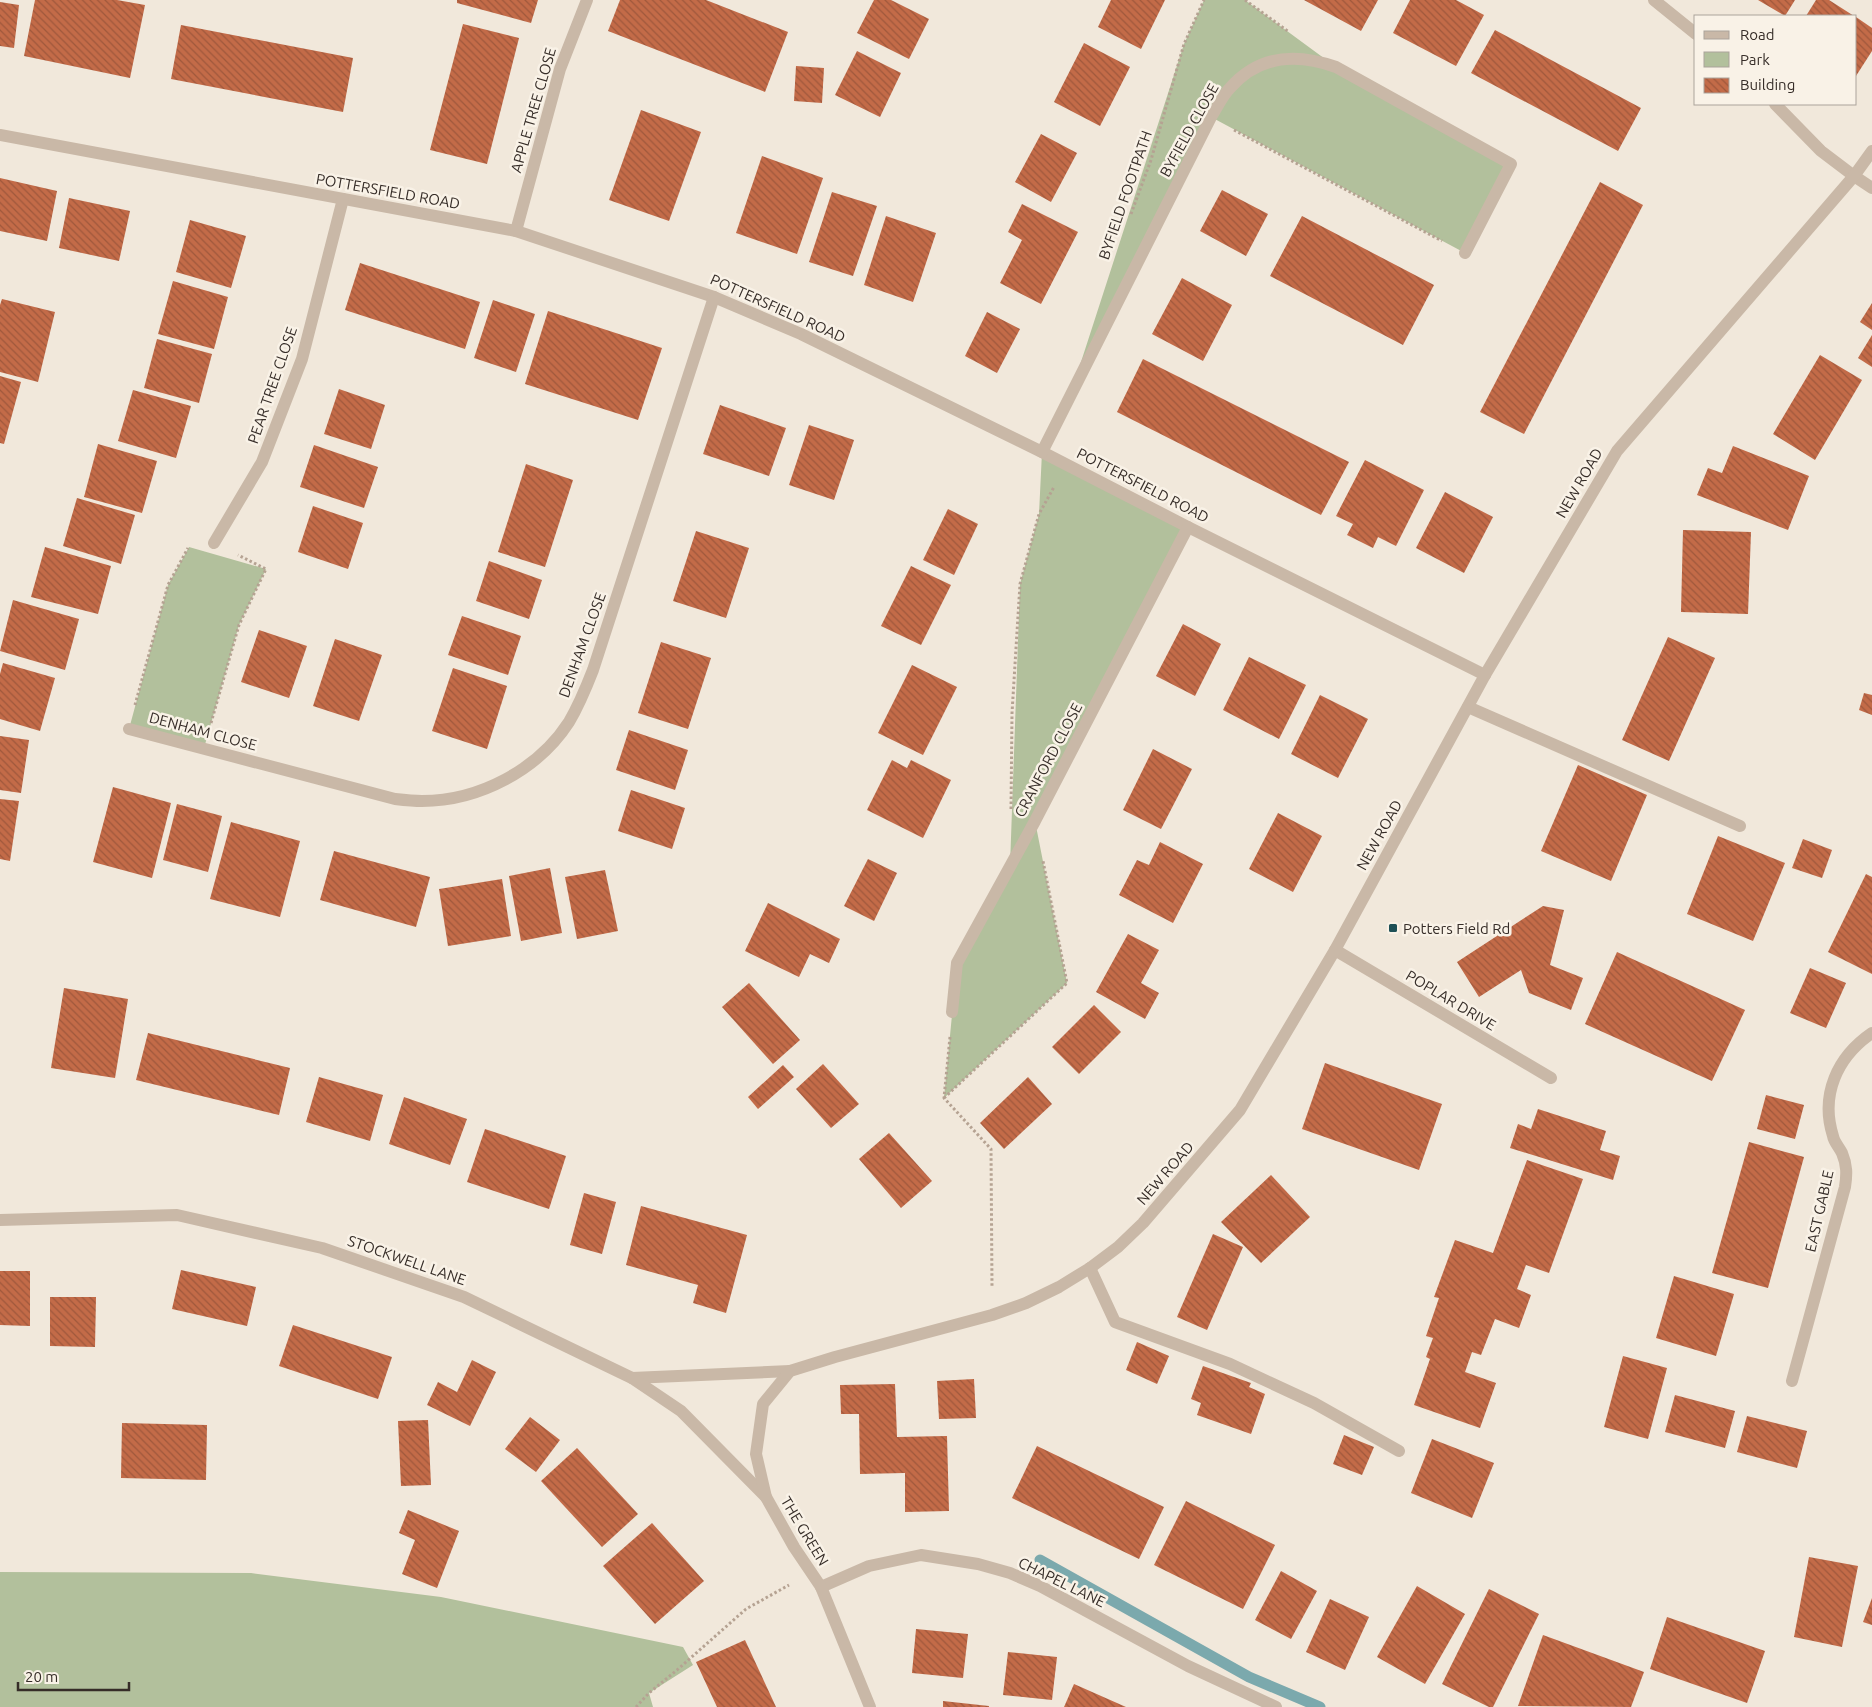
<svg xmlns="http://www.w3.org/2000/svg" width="1872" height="1707" viewBox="0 0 1872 1707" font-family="Ubuntu,sans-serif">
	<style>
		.green { fill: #b2c09c }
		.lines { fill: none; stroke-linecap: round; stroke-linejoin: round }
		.stream { stroke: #7ba9ad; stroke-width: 11 }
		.building { fill: url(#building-back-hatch) }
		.path { stroke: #b5a292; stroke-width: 3; stroke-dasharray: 2.5 2.5; stroke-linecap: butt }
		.service { stroke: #c9b8a7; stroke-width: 12 }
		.minor { stroke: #c9b8a7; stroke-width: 12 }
		.tertiary { stroke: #c9b8a7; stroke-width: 12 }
		.poi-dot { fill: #1e5056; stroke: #f9f2e7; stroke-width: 2 }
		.labels { text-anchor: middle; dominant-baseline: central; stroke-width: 5; stroke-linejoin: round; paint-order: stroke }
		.street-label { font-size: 15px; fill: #362d28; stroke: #f9f2e7 }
		.poi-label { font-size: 15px; fill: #362d28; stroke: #f9f2e7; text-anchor: start }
	</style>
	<defs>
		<pattern id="building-back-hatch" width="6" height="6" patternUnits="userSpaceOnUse" patternTransform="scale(1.25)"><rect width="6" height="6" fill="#c36b48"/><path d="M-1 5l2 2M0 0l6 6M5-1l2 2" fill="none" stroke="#9f583c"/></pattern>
	</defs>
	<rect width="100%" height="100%" fill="#f1e8db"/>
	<g class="green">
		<polygon points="1204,0 1245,0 1336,67 1511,164 1465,253 1211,117 1069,399 1184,44"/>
		<polygon points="1042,452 1188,527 1035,821 1067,983 944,1098 957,963 1010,866 1020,584 1039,514"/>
		<polygon points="189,547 266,569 239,625 204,748 129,729 168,585"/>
		<polygon points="0,1572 251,1573 441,1597 683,1647 693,1665 649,1693 653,1707 0,1707"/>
	</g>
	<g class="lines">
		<polyline class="stream" points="1040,1560 1249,1677 1320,1707"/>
	</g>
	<g class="building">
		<polygon points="35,0 117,0 145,5 130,78 24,56"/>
		<polygon points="457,0 538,0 531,23 457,3"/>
		<polygon points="620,0 706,0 788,32 765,92 608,31"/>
		<polygon points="874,0 891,0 929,19 909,59 857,33"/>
		<polygon points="1111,0 1165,0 1141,49 1098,27"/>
		<polygon points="1304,0 1378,0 1361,31"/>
		<polygon points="1410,0 1456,0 1484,15 1456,66 1393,33"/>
		<polygon points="1758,0 1795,0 1785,16"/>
		<polygon points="1816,0 1829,0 1854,16 1806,16"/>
		<polygon points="0,2 19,5 14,48 0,46"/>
		<polygon points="1856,17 1872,28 1872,51 1856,76"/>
		<polygon points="463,24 519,38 487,164 430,150"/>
		<polygon points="181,25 353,58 343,112 171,79"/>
		<polygon points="1495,30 1641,108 1618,151 1471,73"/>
		<polygon points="1084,43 1130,67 1100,126 1054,102"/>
		<polygon points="857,51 901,73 880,117 835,95"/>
		<polygon points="796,66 824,68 822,103 794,101"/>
		<polygon points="641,110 701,132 669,221 609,200"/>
		<polygon points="1041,134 1077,153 1051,202 1015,182"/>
		<polygon points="762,156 823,178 797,254 736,233"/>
		<polygon points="0,178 57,191 47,241 0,231"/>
		<polygon points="1600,182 1643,205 1524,434 1480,412"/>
		<polygon points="1222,190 1268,214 1246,256 1200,231"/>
		<polygon points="832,192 877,206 853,276 809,262"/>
		<polygon points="69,198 130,211 119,261 59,248"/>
		<polygon points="1022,204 1078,232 1041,304 1000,283 1022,240 1008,232"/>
		<polygon points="886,216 936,233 913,302 864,285"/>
		<polygon points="1302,216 1434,285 1403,345 1270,276"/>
		<polygon points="190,220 246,236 231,288 176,272"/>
		<polygon points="360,263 480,302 465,349 345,310"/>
		<polygon points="1182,278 1232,305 1203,361 1152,334"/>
		<polygon points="173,281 228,297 214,349 158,334"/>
		<polygon points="2,299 55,312 38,382 0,372 0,305"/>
		<polygon points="493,300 535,314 516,372 474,358"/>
		<polygon points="1872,303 1872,330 1860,322"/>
		<polygon points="548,311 662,348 638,420 525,384"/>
		<polygon points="987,312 1020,329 997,373 965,356"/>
		<polygon points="1872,335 1872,367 1858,358"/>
		<polygon points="157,339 212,354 199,403 144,388"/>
		<polygon points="1820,355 1862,380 1815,460 1773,434"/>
		<polygon points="1143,359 1349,462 1321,515 1117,412"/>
		<polygon points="0,376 21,382 4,444 0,443"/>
		<polygon points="339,389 385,405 371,449 324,434"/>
		<polygon points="133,390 191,406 176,458 118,441"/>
		<polygon points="720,405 786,428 769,476 703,454"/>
		<polygon points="809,425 854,440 834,500 789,485"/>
		<polygon points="98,444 157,461 142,513 84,497"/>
		<polygon points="314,445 378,467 364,508 300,487"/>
		<polygon points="1733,446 1809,476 1788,530 1697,495 1708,468 1722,473"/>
		<polygon points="1365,460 1424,490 1396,546 1378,537 1373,548 1347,535 1353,524 1336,516"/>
		<polygon points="526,464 573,480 545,567 498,552"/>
		<polygon points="1445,492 1493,517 1464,573 1416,548"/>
		<polygon points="77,498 135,515 121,564 63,546"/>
		<polygon points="313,506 363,523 348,569 298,552"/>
		<polygon points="948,509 978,524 954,575 923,560"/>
		<polygon points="1683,530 1751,532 1748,614 1681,612"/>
		<polygon points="696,531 749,548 726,618 673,601"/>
		<polygon points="45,547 111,566 98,614 31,597"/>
		<polygon points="489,561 542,580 529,619 476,601"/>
		<polygon points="911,566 951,585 921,645 881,626"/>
		<polygon points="13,600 79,619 65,670 0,651"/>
		<polygon points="462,616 521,636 508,675 448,655"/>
		<polygon points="1183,624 1221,644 1195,696 1156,676"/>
		<polygon points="259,630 307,646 289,698 241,682"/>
		<polygon points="1668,637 1715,658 1669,761 1622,740"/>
		<polygon points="335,639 382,655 359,721 313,706"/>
		<polygon points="661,642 711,658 688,729 638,713"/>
		<polygon points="1249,657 1306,685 1279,739 1223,710"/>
		<polygon points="3,663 55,678 40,731 0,719 0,674"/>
		<polygon points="912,665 957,687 923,755 878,733"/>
		<polygon points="453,668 507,686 487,749 432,731"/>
		<polygon points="1864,693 1872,695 1872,715 1859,710"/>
		<polygon points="1320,695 1368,719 1338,778 1291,754"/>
		<polygon points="629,730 688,750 675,790 616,770"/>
		<polygon points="0,736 29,740 21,793 0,790"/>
		<polygon points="1153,749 1192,769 1161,829 1123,810"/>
		<polygon points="892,760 907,768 911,760 951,780 923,838 867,810"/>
		<polygon points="1578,765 1647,795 1611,881 1541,851"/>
		<polygon points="113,787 171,803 152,878 93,862"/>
		<polygon points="631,790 685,808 672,849 618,831"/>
		<polygon points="0,799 19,801 10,861 0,859"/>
		<polygon points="177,804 222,816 208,872 163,860"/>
		<polygon points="1278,813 1322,836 1293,892 1249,869"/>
		<polygon points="231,822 300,841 280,917 210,899"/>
		<polygon points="1718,836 1785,863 1753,941 1687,914"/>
		<polygon points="1803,839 1832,850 1822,878 1792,868"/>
		<polygon points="1160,842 1203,864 1173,923 1119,895 1137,860 1149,865"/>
		<polygon points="334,851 430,877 416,927 320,900"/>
		<polygon points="868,859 897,873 874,921 844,906"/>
		<polygon points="550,868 562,933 521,941 509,876"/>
		<polygon points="605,870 618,931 577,939 565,877"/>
		<polygon points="1866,874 1872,877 1872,974 1828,952"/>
		<polygon points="502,879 511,936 448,946 439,889"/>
		<polygon points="768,903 840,939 829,963 810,954 799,977 745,951"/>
		<polygon points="1543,906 1564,910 1550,965 1583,978 1571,1010 1529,993 1521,970 1479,997 1457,962"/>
		<polygon points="1128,934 1159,950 1141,983 1159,993 1145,1019 1096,992"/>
		<polygon points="1617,952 1745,1010 1712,1081 1585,1024"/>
		<polygon points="1810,968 1846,983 1826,1028 1790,1013"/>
		<polygon points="749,983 800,1040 773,1064 722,1007"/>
		<polygon points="64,988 128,999 115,1078 51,1068"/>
		<polygon points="1094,1005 1121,1032 1079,1074 1052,1047"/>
		<polygon points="148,1033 290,1068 279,1115 136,1080"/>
		<polygon points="1325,1063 1442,1104 1419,1170 1302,1129"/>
		<polygon points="823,1064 859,1104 831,1128 796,1089"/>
		<polygon points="783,1065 794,1077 758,1109 748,1097"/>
		<polygon points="319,1077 383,1095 370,1141 306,1122"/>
		<polygon points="1028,1077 1052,1104 1004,1149 980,1123"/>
		<polygon points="1766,1095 1804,1105 1795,1139 1757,1129"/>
		<polygon points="404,1097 467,1119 450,1165 389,1144"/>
		<polygon points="1538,1109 1606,1131 1600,1150 1620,1156 1613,1180 1510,1148 1518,1124 1531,1129"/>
		<polygon points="485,1129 566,1156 549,1209 467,1182"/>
		<polygon points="889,1133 932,1181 901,1208 859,1159"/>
		<polygon points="1749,1142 1804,1157 1768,1288 1712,1273"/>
		<polygon points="1527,1160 1583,1179 1549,1273 1526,1265 1517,1289 1531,1295 1519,1328 1495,1319 1481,1355 1472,1352 1465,1372 1496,1383 1480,1428 1414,1405 1430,1359 1426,1357 1433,1338 1426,1336 1439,1298 1434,1297 1455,1240 1493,1253"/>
		<polygon points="1271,1175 1310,1217 1261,1263 1221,1222"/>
		<polygon points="584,1193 616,1202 602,1254 570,1245"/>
		<polygon points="641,1206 747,1235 726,1313 693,1303 698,1285 626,1265"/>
		<polygon points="1213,1234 1243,1247 1207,1330 1177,1317"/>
		<polygon points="181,1270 256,1287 247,1326 172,1309"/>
		<polygon points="0,1271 30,1271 30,1326 0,1325"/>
		<polygon points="1674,1276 1734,1294 1716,1356 1656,1338"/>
		<polygon points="50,1297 96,1297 95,1347 50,1346"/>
		<polygon points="293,1325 392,1357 378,1399 279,1366"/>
		<polygon points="1137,1342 1169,1356 1157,1384 1126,1370"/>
		<polygon points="1623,1356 1667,1368 1648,1439 1604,1427"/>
		<polygon points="472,1360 496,1372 470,1426 427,1405 438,1382 457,1392"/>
		<polygon points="1203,1366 1251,1383 1249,1387 1265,1394 1251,1434 1197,1415 1201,1403 1191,1399"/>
		<polygon points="974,1379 976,1418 939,1419 937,1381"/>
		<polygon points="895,1384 897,1437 947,1436 949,1511 905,1512 905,1473 860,1474 859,1414 841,1414 840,1385"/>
		<polygon points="1675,1395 1735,1411 1725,1448 1665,1432"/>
		<polygon points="1747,1416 1807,1431 1797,1468 1737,1452"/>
		<polygon points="530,1417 560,1440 536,1472 505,1449"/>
		<polygon points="428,1420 431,1485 401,1486 398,1421"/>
		<polygon points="122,1423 207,1425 206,1480 121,1478"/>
		<polygon points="1344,1435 1374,1447 1362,1475 1333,1464"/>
		<polygon points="1432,1439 1494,1463 1472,1518 1411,1493"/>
		<polygon points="1037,1446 1164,1507 1139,1559 1012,1498"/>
		<polygon points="577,1448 638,1514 602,1547 541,1481"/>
		<polygon points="1186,1501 1275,1545 1243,1609 1154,1565"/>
		<polygon points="408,1510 459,1531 437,1588 402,1574 415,1540 399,1533"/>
		<polygon points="652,1523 704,1581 655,1624 603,1566"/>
		<polygon points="1809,1557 1858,1566 1842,1647 1794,1637"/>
		<polygon points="1281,1571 1317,1591 1291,1639 1255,1620"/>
		<polygon points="1417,1586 1465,1614 1425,1684 1377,1657"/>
		<polygon points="1489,1589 1539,1614 1493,1707 1489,1707 1442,1684"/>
		<polygon points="1872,1598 1872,1625 1863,1622"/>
		<polygon points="1330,1599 1369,1617 1345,1670 1306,1652"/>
		<polygon points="1667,1617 1765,1651 1747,1703 1650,1669"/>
		<polygon points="916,1629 968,1634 963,1678 912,1673"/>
		<polygon points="1543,1635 1644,1672 1631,1707 1518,1706"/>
		<polygon points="745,1640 776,1707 717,1707 696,1662"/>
		<polygon points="1008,1652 1057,1657 1052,1700 1003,1695"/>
		<polygon points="1074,1684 1126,1707 1064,1707"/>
		<polygon points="943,1701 989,1706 989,1707 943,1707"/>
	</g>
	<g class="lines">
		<g class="path">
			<polyline points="1245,0 1289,32"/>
			<polyline points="1234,130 1442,241"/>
			<polyline points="1131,214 1151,160 1184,44 1204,0"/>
			<polyline points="135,705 168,585 188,548"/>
			<polyline points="211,723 239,625 266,569 238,555"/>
			<polyline points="1011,809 1012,713 1020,584 1039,514 1054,487"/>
			<polyline points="950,1037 944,1098 991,1149 992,1287"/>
			<polyline points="944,1098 1067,983 1043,861"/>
			<polyline points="636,1707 649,1693 677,1670 746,1609 789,1585"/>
		</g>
		<g class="service">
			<polyline points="1468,707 1740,826"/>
			<polyline points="1090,1268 1115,1322 1230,1364 1314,1403 1399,1451"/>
		</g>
		<g class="minor">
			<polyline points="1654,0 1696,34"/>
			<polyline points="1775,104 1821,151 1854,176"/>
			<polyline points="0,135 516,231 714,297 801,334 1042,452 1188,527 1485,675"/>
			<polyline points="516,231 560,69 587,0"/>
			<path d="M1042,452L1211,117C1217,108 1222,96 1230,88C1259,55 1297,53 1336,67L1511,164L1465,253"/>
			<polyline points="214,543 262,462 302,359 343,199"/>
			<path d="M129,729L395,799C404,800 413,801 422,801C479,801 538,770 569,722C579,705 586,688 593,670L714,297"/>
			<polyline points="1335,950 1551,1078"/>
			<polyline points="952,1012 957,963 1035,821 1188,527"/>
			<polyline points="0,1220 177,1215 322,1248 464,1297 632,1378 790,1371"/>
			<polyline points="632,1378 681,1411 766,1497"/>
			<path d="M1792,1381L1845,1187C1847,1174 1847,1165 1842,1153C1839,1147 1834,1142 1833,1136C1820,1095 1837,1057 1872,1033"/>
			<polyline points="821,1587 869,1566 921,1555 978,1564 1010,1573 1040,1586 1188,1666 1276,1707"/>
		</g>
		<g class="tertiary">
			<polyline points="1854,176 1872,188"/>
			<polyline points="870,1707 821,1587 794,1547 766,1497 756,1454 763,1404 790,1371 835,1357 992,1315 1026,1303 1059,1287 1090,1268 1118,1247 1143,1223 1240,1110 1335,950 1485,675 1617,451 1854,176 1872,151"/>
		</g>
	</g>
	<rect class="poi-dot" x="1388" y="923" width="10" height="10" rx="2.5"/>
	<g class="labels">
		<g class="street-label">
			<text transform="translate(533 110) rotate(-74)">APPLE TREE CLOSE</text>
			<text transform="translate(1189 130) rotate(-61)">BYFIELD CLOSE</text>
			<text transform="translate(388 191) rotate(10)">POTTERSFIELD ROAD</text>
			<text transform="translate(1125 195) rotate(-71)">BYFIELD FOOTPATH</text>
			<text transform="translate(778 308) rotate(24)">POTTERSFIELD ROAD</text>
			<text transform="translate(272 385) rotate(-71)">PEAR TREE CLOSE</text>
			<text transform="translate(1579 483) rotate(-60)">NEW ROAD</text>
			<text transform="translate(1143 485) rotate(27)">POTTERSFIELD ROAD</text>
			<text transform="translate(582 645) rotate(-70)">DENHAM CLOSE</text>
			<text transform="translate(203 731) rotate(15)">DENHAM CLOSE</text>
			<text transform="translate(1048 760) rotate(-62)">CRANFORD CLOSE</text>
			<text transform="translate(1379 835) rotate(-61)">NEW ROAD</text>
			<text transform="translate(1451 1000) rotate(31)">POPLAR DRIVE</text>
			<text transform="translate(1165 1173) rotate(-49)">NEW ROAD</text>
			<text transform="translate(1819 1211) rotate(-77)">EAST GABLE</text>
			<text transform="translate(407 1260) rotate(19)">STOCKWELL LANE</text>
			<text transform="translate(805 1531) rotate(59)">THE GREEN</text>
			<text transform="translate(1062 1582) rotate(26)">CHAPEL LANE</text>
		</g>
		<g class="poi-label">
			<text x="1403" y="928">Potters Field Rd</text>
		</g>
	</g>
	<rect x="1694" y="15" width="162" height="90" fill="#f9f2e7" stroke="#aba39b"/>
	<rect x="1704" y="31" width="25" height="8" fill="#c9b8a7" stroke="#aba39b"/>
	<text x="1740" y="40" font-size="15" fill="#362d28">Road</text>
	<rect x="1704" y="52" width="25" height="15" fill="#b2c09c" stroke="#aba39b"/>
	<text x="1740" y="65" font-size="15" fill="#362d28">Park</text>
	<rect x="1704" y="78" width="25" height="15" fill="url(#building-back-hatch)" stroke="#aba39b"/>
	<text x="1740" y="90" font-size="15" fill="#362d28">Building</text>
	<path d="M18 1682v8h111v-8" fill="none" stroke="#362d28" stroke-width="2.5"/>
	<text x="25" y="1682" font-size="15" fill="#362d28" stroke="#f9f2e7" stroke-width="4" paint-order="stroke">20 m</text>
</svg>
